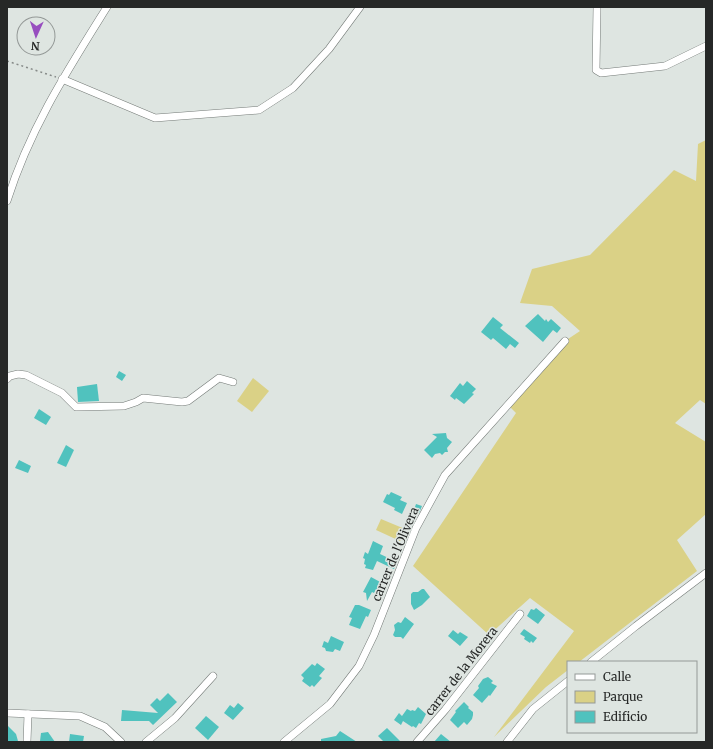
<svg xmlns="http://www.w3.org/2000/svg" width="713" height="749" viewBox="0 0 713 749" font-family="Merriweather,serif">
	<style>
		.green { fill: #dad186 }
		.building { fill: #50c2be }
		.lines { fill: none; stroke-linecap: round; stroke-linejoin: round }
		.street-casing { stroke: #747a77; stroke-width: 8 }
		.path { stroke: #878b89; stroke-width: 1.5; stroke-dasharray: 2 3; stroke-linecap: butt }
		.street { stroke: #fff; stroke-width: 7 }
		.labels { text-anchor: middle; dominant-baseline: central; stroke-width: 3; stroke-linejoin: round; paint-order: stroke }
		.street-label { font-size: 12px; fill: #262827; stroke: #dee5e1 }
	</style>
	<rect width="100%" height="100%" fill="#dee5e1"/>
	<g class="green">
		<polygon points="706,140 706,404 700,400 675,423 706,442 706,514 677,540 697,571 579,662 568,662 568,670 546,687 494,737 574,631 530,598 489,635 413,566 516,413 508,405 565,341 580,331 552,306 520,303 532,269 590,255 674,170 696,181 698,144"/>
		<polygon points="253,378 269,391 252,412 237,401"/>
		<polygon points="381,519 405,529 400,541 376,530"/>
	</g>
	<g class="building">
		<polygon points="538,314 545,321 546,319 548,322 551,319 561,328 557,333 553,330 543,342 525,326"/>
		<polygon points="493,317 503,325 500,328 519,343 515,348 510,344 506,349 493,338 491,340 481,332"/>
		<polygon points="119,371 126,375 122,381 116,377"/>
		<polygon points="467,381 476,389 472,393 474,394 464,404 456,398 455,400 450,396 460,383 463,386"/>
		<polygon points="97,384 99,401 78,402 77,387"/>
		<polygon points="39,409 51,417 46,425 34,418"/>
		<polygon points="446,433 447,438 452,442 447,448 448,452 445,452 442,455 440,453 435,454 432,458 424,450 437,437 432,434"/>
		<polygon points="66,445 74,450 66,467 57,463"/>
		<polygon points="19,460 31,466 28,473 15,468"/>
		<polygon points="391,492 402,497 400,500 407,503 402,514 394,510 395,508 383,502 387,494 389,495"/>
		<polygon points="416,504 422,506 419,513 414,510"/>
		<polygon points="373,541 383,546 380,554 397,562 394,569 377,561 373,570 365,568 366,565 364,564 365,559 363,558 365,552 368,554"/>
		<polygon points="371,577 382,583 377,590 376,589 374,593 372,592 367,601 366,593 363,592"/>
		<polygon points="422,589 424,589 430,597 422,605 414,610 411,604 411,594 413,592 418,592"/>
		<polygon points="355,605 359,605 371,610 368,617 366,616 360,629 349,625 352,618 349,617"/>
		<polygon points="536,608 545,615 538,624 527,616 531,609 534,610"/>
		<polygon points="405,617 414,624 403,639 401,637 395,637 393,635 395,630 394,625 398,622 401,623"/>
		<polygon points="524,629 537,638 533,643 531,641 530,643 524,639 525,637 520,634"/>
		<polygon points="453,630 458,634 460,632 468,637 460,646 448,636"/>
		<polygon points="331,636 344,642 340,651 335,649 333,652 326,651 325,648 322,647 324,641 328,643"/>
		<polygon points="317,663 325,669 319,676 322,678 314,687 312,685 310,687 302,681 304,678 301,675 312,664 315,666"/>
		<polygon points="488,677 493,681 491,683 497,686 490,696 489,695 482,703 473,695 479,688 478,686 483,679"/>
		<polygon points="168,693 177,702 153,725 149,721 121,721 122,710 158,713 150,705 157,698 160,701"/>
		<polygon points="464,702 469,707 468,708 473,712 473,715 472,719 467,725 464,722 458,728 450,720 456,712 455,711"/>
		<polygon points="238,703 244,708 233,720 224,713 230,705 234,708"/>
		<polygon points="418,707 426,714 421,724 419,723 416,728 413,726 412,727 403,721 401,725 394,720 399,713 402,716 407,709 411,711 412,710 415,711"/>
		<polygon points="206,716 219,727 208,740 195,728"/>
		<polygon points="7,725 16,734 18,741 7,742"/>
		<polygon points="387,728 401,742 384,742 378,736"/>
		<polygon points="340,731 357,742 321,742 321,739 336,736"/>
		<polygon points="48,732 55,742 40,741 41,733"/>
		<polygon points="70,734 84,736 83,742 69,742"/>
		<polygon points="441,734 451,742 434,742"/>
	</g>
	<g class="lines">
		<g class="street-casing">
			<g id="street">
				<polyline points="597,7 596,70 601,73 665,66 706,46"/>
				<polyline points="62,79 155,118 259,110 293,88 329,49 360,7"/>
				<path d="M7,201C30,128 67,71 107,7"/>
				<polyline points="7,379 10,376 18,374 26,375 62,393 76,407 124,406 136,402 143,398 182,402 188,401 219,378 233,382"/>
				<polyline points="591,662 636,626 706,573"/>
				<polyline points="7,713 80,716 105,727 121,742"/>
				<polyline points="27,742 28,714"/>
				<polyline points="146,742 175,718 213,676"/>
				<polyline points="284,742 330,704 359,666 374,635 416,528 445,475 565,341"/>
				<polyline points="417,742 445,710 520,614"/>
				<polyline points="507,742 533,709 568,681"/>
			</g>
		</g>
		<polyline class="path" points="7,61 56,77"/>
		<use href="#street" class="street"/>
	</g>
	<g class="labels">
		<g class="street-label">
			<text transform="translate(395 554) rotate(-67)">carrer de l'Olivera</text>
			<text transform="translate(461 671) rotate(-52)">carrer de la Morera</text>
		</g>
	</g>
	<rect width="713" height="749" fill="none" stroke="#262827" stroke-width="16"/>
	<rect x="567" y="661" width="130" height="72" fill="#dee5e1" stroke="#949997"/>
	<rect x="575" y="674" width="20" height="6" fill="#ffffff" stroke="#949997"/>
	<text x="603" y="681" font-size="12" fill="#262827">Calle</text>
	<rect x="575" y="691" width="20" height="12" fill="#dad186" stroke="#949997"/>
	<text x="603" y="701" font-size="12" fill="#262827">Parque</text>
	<rect x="575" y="711" width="20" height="12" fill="#50c2be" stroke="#949997"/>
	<text x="603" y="721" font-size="12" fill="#262827">Edificio</text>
	<g transform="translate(36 36) rotate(183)"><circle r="19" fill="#dee5e1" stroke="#949997"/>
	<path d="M0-3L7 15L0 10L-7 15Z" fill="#974dbf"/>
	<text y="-6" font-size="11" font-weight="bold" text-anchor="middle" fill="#262827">N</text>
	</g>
</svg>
